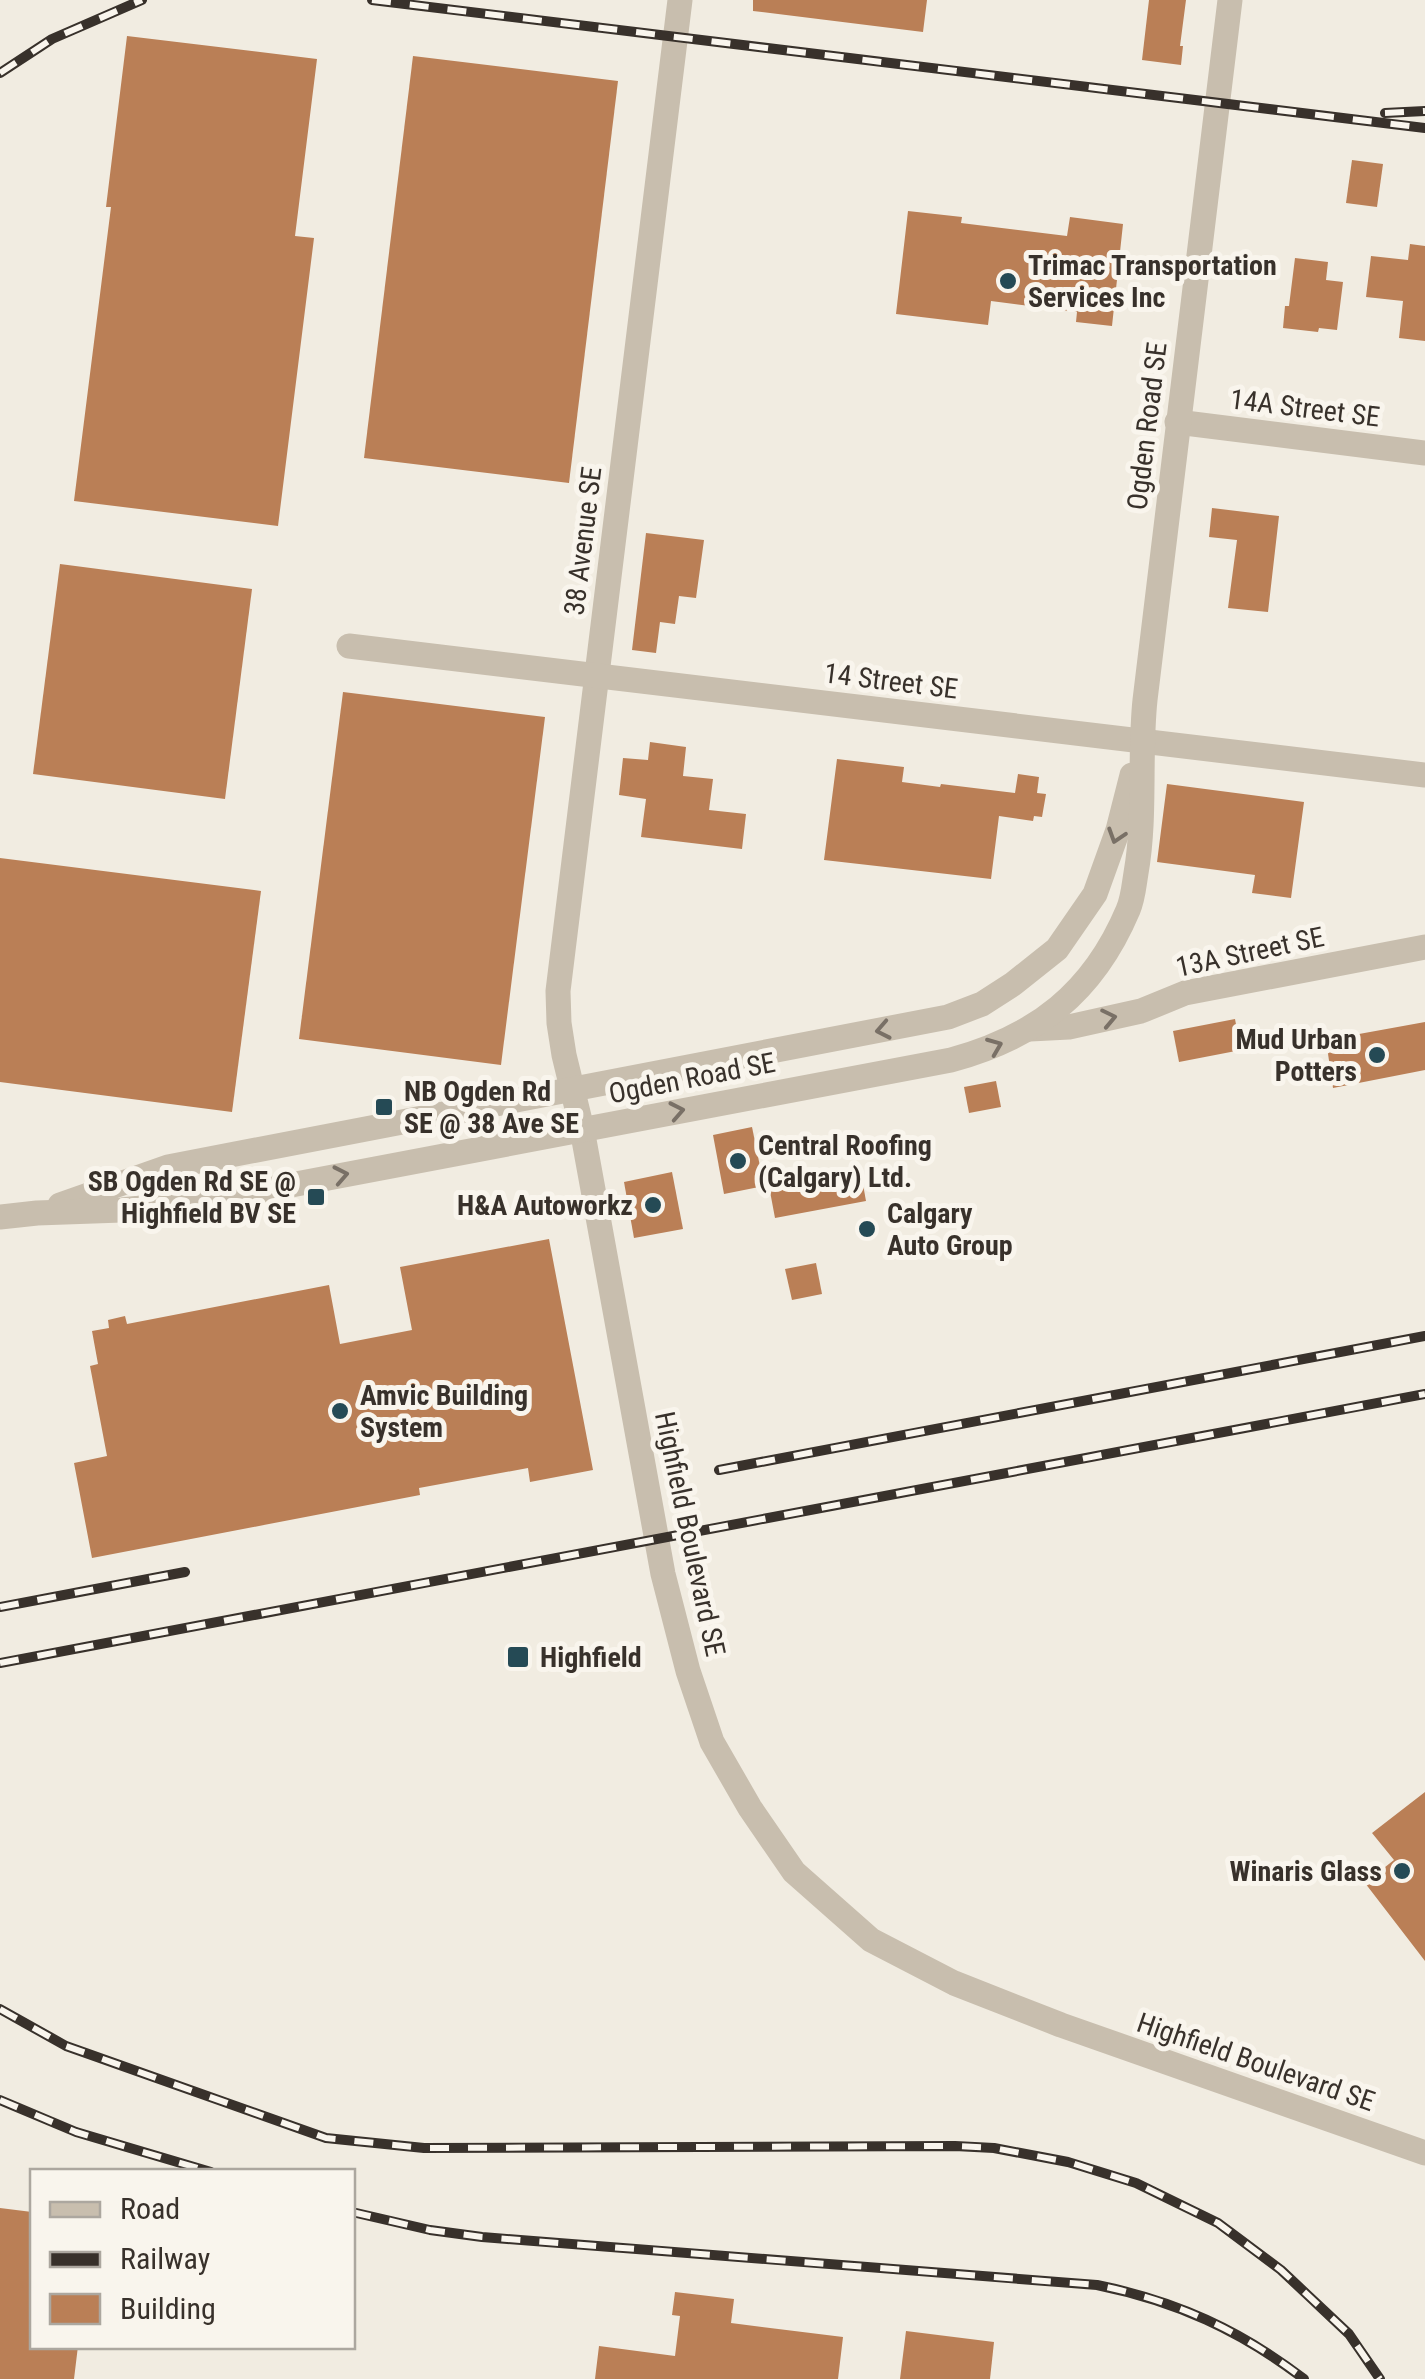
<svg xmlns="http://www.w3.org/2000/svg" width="1425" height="2379" viewBox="0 0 1425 2379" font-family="'Roboto Condensed',sans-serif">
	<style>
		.building { fill: #ba7f56 }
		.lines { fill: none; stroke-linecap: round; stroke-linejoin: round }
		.minor { stroke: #c8beae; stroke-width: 25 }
		.rail-casing { stroke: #38312b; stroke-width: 10 }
		.rail { stroke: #f9f5ed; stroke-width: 6; stroke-dasharray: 19; stroke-linecap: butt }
		.oneway { stroke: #797066 }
		.poi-dot { fill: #254a55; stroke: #f9f5ed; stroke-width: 4 }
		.labels { text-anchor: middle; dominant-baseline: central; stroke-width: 10; stroke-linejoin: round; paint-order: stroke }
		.poi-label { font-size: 28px; font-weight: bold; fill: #38312b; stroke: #f9f5ed; text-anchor: start }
		.street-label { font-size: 28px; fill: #38312b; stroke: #f9f5ed }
	</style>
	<rect width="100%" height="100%" fill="#f1ece1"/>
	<g class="building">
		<polygon points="753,0 927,0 923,32 753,11"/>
		<polygon points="1149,0 1186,0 1180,46 1183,46 1181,65 1142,60"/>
		<polygon points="127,36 317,59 295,236 314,238 278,526 74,501 111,207 106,207"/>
		<polygon points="413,56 618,81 569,483 364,458"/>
		<polygon points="1352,160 1383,164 1377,207 1346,203"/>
		<polygon points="908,211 962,217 961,223 1067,236 1070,217 1123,224 1112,326 1076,322 1077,312 991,301 988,325 896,314"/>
		<polygon points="1410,244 1425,246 1425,341 1399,338 1403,301 1366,297 1371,256 1408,260"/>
		<polygon points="1295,258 1328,262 1326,280 1343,282 1337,330 1319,328 1318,332 1283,328 1285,306 1289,306"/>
		<polygon points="1212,508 1279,516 1268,612 1228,608 1237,540 1209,537"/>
		<polygon points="646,533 704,540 696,598 679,596 675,624 660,622 656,653 632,650"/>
		<polygon points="60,564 252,589 225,799 33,774"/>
		<polygon points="343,692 545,717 501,1065 299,1039"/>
		<polygon points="650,742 686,747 683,776 713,779 709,810 746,814 742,849 641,837 646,799 619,795 623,758 648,760"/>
		<polygon points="837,759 904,767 902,782 940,787 941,784 1015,793 1018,774 1039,777 1037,793 1046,794 1042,817 1034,816 1033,821 999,816 991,879 824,860"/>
		<polygon points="1167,784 1304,802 1291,898 1252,893 1255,875 1157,862"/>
		<polygon points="0,858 261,891 232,1112 0,1082"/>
		<polygon points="1235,1019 1241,1050 1179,1062 1173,1031"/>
		<polygon points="1425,1022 1425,1070 1333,1088 1326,1040"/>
		<polygon points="996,1081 1001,1107 969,1113 964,1087"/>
		<polygon points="752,1127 764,1186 724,1194 713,1135"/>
		<polygon points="860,1168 866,1201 775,1218 769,1186"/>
		<polygon points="672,1172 683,1229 634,1238 624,1182"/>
		<polygon points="549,1239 593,1470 530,1482 528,1468 419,1488 420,1495 92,1558 74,1463 107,1456 90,1366 98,1364 92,1331 109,1328 108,1320 125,1316 127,1324 329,1285 340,1344 412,1330 400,1267"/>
		<polygon points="816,1263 822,1294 792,1300 785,1269"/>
		<polygon points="1425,1792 1425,1961 1365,1883 1394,1860 1372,1833"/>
		<polygon points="0,2208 32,2212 32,2346 78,2346 74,2379 0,2379"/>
		<polygon points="675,2292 734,2299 731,2323 843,2337 838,2379 595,2379 599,2346 675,2356 680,2316 672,2315"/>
		<polygon points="906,2331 994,2342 990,2379 900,2379"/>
	</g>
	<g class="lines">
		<g class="minor">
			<polyline points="680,0 558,991 559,1023 564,1055 582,1129 663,1574 688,1671 712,1742 750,1808 794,1872 871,1940 954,1983 1061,2025 1425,2153"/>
			<polyline points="1177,422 1425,453"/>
			<polyline points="349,646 1425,775"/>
			<polyline points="1030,1029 1069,1027 1141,1011 1185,993 1425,947"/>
			<polyline points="60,1205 168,1167 948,1017 982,1004 1013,984 1057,949 1095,894 1118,830 1132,775"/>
			<path d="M0,1217L37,1213L122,1210L206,1201L951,1060C1036,1037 1093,993 1128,910C1133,899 1134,885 1136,873C1146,816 1139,757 1145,700C1172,466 1201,233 1230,0"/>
		</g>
		<g class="rail-casing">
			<g id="rail">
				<polyline points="372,0 1425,128"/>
				<polyline points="0,73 52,39 142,0"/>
				<polyline points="1385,113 1425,111"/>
				<polyline points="719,1470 1425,1336"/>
				<polyline points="0,1607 185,1572"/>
				<polyline points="0,1663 1425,1394"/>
				<polyline points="0,2009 66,2046 326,2138 424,2148 955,2146 994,2148 1068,2162 1136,2183 1218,2223 1281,2270 1349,2334 1380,2379"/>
				<polyline points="0,2100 76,2132 211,2172"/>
				<path d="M352,2212L430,2230L482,2237L1097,2285C1176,2301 1240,2330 1304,2379"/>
			</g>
		</g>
		<use href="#rail" class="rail"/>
	</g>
	<defs><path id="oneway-chevron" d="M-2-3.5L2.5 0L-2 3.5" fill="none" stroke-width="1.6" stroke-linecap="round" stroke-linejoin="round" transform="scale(2.5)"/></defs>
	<g class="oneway">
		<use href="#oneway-chevron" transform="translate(1116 836) rotate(108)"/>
		<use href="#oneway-chevron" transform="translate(1109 1018) rotate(-12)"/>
		<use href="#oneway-chevron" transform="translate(883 1030) rotate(169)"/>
		<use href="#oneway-chevron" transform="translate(995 1046) rotate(-22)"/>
		<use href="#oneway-chevron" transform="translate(677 1111) rotate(-11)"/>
		<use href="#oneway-chevron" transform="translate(341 1175) rotate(-11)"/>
	</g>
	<g class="poi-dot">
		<circle cx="1008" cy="281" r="10"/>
		<circle cx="1377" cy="1055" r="10"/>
		<rect x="374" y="1097" width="20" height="20" rx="5"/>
		<circle cx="738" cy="1161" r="10"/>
		<rect x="306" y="1187" width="20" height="20" rx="5"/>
		<circle cx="653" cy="1205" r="10"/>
		<circle cx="867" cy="1229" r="10"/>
		<circle cx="340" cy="1411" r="10"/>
		<rect x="506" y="1645" width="24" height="24" rx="5"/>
		<circle cx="1402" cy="1871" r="10"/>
	</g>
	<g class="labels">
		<g class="poi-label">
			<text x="1028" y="265">Trimac Transportation<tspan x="1028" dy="32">Services Inc</tspan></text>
			<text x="1357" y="1039" text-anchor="end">Mud Urban<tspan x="1357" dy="32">Potters</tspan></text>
			<text x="404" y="1091">NB Ogden Rd<tspan x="404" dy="32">SE @ 38 Ave SE</tspan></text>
			<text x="758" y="1145">Central Roofing<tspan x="758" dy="32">(Calgary) Ltd.</tspan></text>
			<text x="296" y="1181" text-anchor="end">SB Ogden Rd SE @<tspan x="296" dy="32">Highfield BV SE</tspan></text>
			<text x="633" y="1205" text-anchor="end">H&amp;A Autoworkz</text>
			<text x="887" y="1213">Calgary<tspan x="887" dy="32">Auto Group</tspan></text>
			<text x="360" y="1395">Amvic Building<tspan x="360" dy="32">System</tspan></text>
			<text x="540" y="1657">Highfield</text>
			<text x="1382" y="1871" text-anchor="end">Winaris Glass</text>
		</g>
		<g class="street-label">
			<text transform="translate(1305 408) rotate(7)">14A Street SE</text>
			<text transform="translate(1147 426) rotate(-83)">Ogden Road SE</text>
			<text transform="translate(583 541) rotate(-83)">38 Avenue SE</text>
			<text transform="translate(891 681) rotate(7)">14 Street SE</text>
			<text transform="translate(1250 952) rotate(-12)">13A Street SE</text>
			<text transform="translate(692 1078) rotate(-11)">Ogden Road SE</text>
			<text transform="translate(690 1534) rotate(78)">Highfield Boulevard SE</text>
			<text transform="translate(1256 2062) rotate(19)">Highfield Boulevard SE</text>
		</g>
	</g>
	<rect x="30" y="2169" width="325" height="180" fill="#f9f5ed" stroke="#aca79f" stroke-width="2.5"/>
	<rect x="50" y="2202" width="50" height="15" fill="#c8beae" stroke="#aca79f" stroke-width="2.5"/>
	<text x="120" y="2219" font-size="30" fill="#38312b">Road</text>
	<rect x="50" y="2252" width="50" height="15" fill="#38312b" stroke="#aca79f" stroke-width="2.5"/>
	<text x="120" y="2269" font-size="30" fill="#38312b">Railway</text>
	<rect x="50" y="2294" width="50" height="30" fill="#ba7f56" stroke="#aca79f" stroke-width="2.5"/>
	<text x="120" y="2319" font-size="30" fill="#38312b">Building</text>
</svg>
